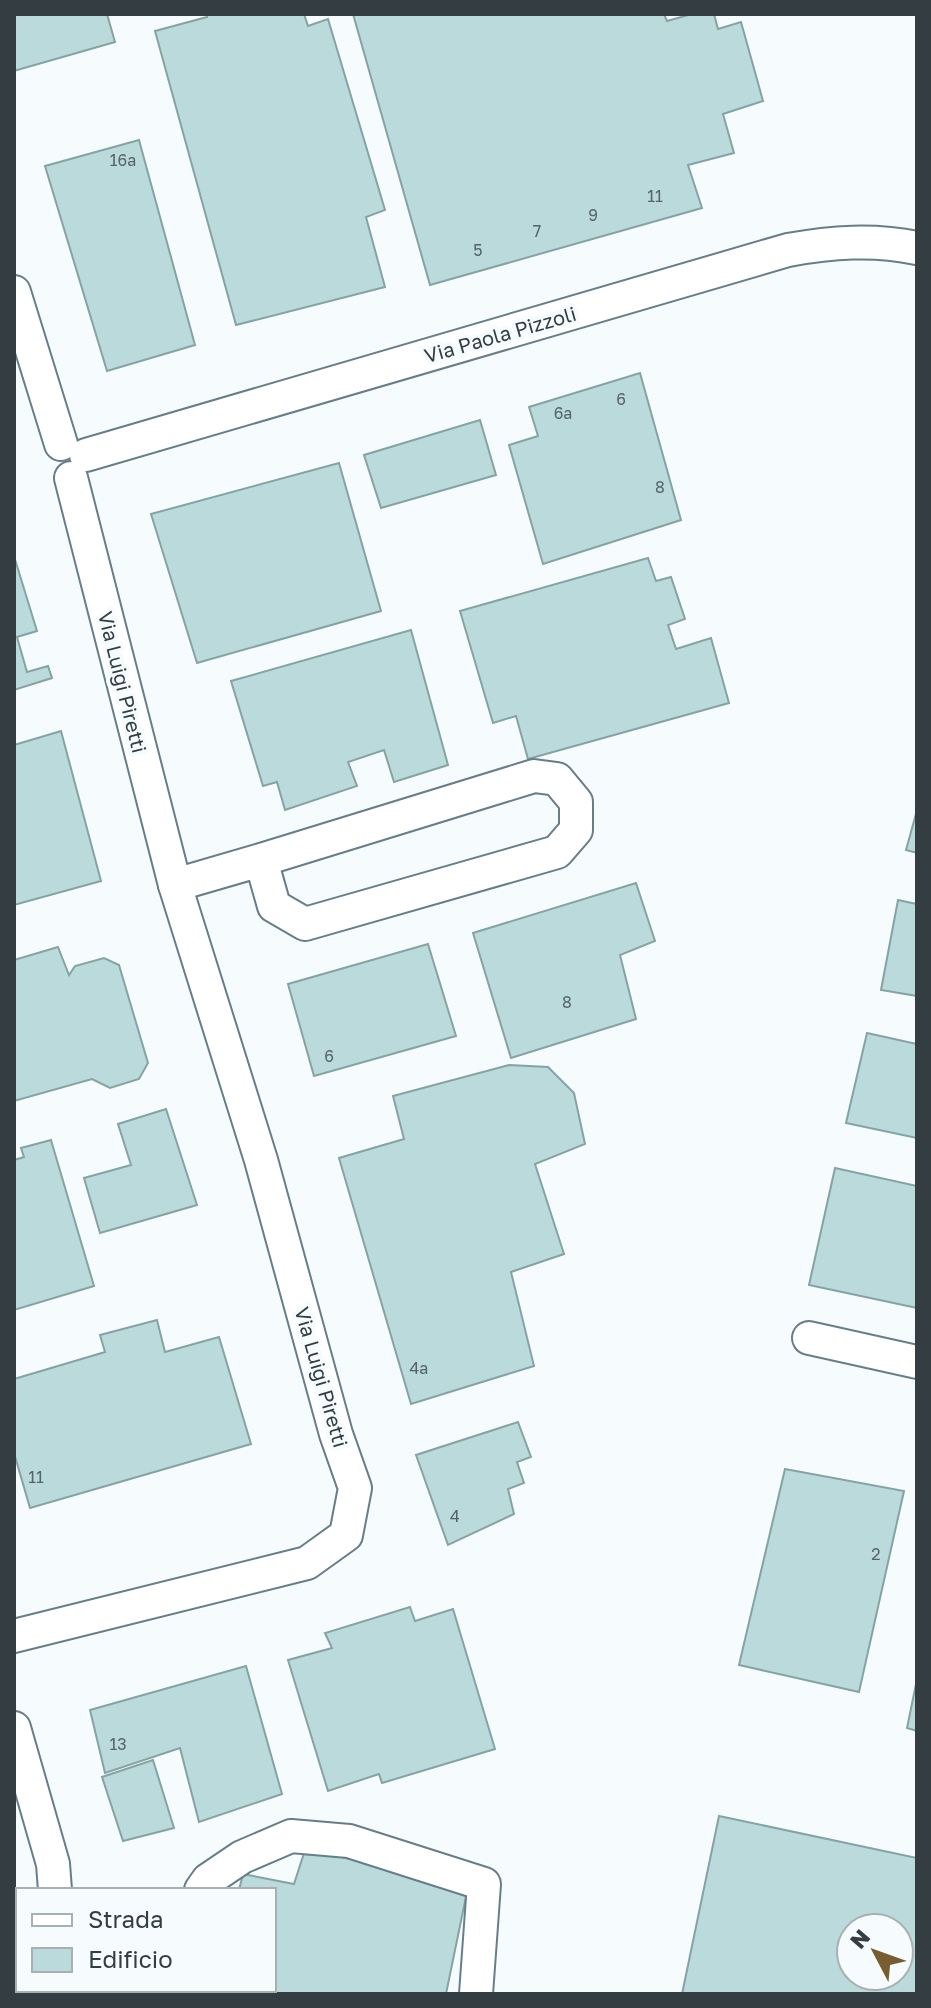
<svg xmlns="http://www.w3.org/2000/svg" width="931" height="2008" viewBox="0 0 931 2008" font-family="'Golos Text',sans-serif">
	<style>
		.building { fill: #bbdadb; stroke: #86a3a4; stroke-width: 2; fill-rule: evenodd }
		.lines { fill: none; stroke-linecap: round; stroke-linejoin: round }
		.minor-casing { stroke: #677e8a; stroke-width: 36 }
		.minor { stroke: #fff; stroke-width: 32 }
		.labels { text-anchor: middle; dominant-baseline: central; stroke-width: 8; stroke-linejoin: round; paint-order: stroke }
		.number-label { font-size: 16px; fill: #556468 }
		.street-label { font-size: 20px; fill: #333d42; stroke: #f6fcfe }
	</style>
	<rect width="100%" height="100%" fill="#f6fcfe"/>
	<g class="building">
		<polygon points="14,14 107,14 115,42 14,71"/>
		<polygon points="206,14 304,14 308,26 328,19 385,210 366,217 385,287 236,325 155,31 207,17"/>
		<polygon points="353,14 664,14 667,21 692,14 714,14 718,29 741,22 763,101 723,114 734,153 688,165 702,208 430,285"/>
		<polygon points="139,140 195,345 107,371 45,166"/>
		<polygon points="640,373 681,520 543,564 509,445 538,436 529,407"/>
		<polygon points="480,420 496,475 381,508 364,455"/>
		<polygon points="339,463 381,611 197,663 151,514"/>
		<polygon points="14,556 37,631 17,637 27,672 48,666 52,678 14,690"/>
		<polygon points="648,558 656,581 671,577 685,619 668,625 676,649 711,638 729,703 528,759 516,716 493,723 460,611"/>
		<polygon points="411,630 448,765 394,782 384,750 348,762 357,786 285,810 277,782 263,786 231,681"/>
		<polygon points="61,731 101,881 14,905 14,745"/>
		<polygon points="917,810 917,853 906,850"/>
		<polygon points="636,883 655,941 620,955 636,1019 511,1058 473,933"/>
		<polygon points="898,900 917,904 917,996 881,990"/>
		<polygon points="428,944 456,1036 314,1076 288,984"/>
		<polygon points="58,947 69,975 75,966 104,958 119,965 148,1063 139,1079 110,1088 92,1079 14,1101 14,960"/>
		<polygon points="867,1033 917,1044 917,1138 846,1123"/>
		<polygon points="509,1065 548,1067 574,1093 585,1144 535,1164 564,1254 511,1272 534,1366 411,1404 339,1158 404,1139 393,1096"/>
		<polygon points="166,1109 197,1205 100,1233 84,1178 131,1165 118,1124"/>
		<polygon points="51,1140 94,1286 14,1310 14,1160 24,1157 21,1148"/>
		<polygon points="835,1168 917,1186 917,1308 809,1285"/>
		<polygon points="157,1320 165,1352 219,1337 251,1444 30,1508 14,1453 14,1379 105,1352 100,1335"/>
		<polygon points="518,1422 531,1457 517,1462 524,1483 508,1489 514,1514 448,1545 416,1455"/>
		<polygon points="785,1469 904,1491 859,1692 739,1665"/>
		<polygon points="410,1607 415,1621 453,1609 495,1749 382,1783 379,1774 328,1791 288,1660 332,1648 325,1633"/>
		<polygon points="246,1666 282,1794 199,1822 180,1748 105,1773 90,1710"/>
		<polygon points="917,1679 917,1731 907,1728"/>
		<polygon points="153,1760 174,1828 123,1841 102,1777"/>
		<path d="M719,1816L917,1858V1994H682ZM851,1928H899V1976H851Z"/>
		<polygon points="305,1850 469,1882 446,1994 214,1994 215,1990 274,1990 274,1890 239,1890 243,1874 294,1884"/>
	</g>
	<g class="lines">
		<g class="minor-casing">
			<g id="minor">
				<polyline points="14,292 61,444"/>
				<path d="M86,455L788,250C832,242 873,239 917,248"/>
				<polyline points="175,885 261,860 274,906 305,924 557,852 576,830 576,802 557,779 534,776 261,860"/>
				<polyline points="809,1338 917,1362"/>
				<polyline points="14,1636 307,1563 346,1535 355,1488 336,1434 261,1160 175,885 71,478"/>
				<polyline points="14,1728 53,1864 55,1890"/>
				<polyline points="201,1890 208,1880 242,1857 291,1836 349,1841 484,1884 476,1994"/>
				<polyline points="45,1994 45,1990"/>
				<polyline points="154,1994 155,1990"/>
			</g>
		</g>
		<use href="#minor" class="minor"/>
	</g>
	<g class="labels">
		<g class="number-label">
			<text x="123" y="160">16a</text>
			<text x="655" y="196">11</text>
			<text x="593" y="215">9</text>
			<text x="537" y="231">7</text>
			<text x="478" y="250">5</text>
			<text x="621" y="399">6</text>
			<text x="563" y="413">6a</text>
			<text x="660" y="487">8</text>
			<text x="567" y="1002">8</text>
			<text x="329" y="1056">6</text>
			<text x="419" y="1368">4a</text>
			<text x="36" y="1477">11</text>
			<text x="455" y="1516">4</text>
			<text x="876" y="1554">2</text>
			<text x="118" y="1744">13</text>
		</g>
		<g class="street-label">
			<text transform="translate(500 334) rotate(-16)">Via Paola Pizzoli</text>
			<text transform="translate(123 682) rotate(76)">Via Luigi Piretti</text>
			<text transform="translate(322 1377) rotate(74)">Via Luigi Piretti</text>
		</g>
	</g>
	<rect width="931" height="2008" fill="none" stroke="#333d42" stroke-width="32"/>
	<rect x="16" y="1888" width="260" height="104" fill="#f6fcfe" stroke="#a8b0b3" stroke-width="2"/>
	<rect x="32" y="1914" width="40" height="12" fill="#ffffff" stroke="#a8b0b3" stroke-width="2"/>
	<text x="88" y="1928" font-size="24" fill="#333d42">Strada</text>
	<rect x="32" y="1948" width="40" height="24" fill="#bbdadb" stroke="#a8b0b3" stroke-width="2"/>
	<text x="88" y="1968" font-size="24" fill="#333d42">Edificio</text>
	<g transform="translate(875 1952) rotate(311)"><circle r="38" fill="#f6fcfe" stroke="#a8b0b3" stroke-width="2"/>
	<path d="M0-6L14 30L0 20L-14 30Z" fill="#775d2f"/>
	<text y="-12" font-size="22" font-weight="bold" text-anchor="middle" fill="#333d42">N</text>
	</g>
</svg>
